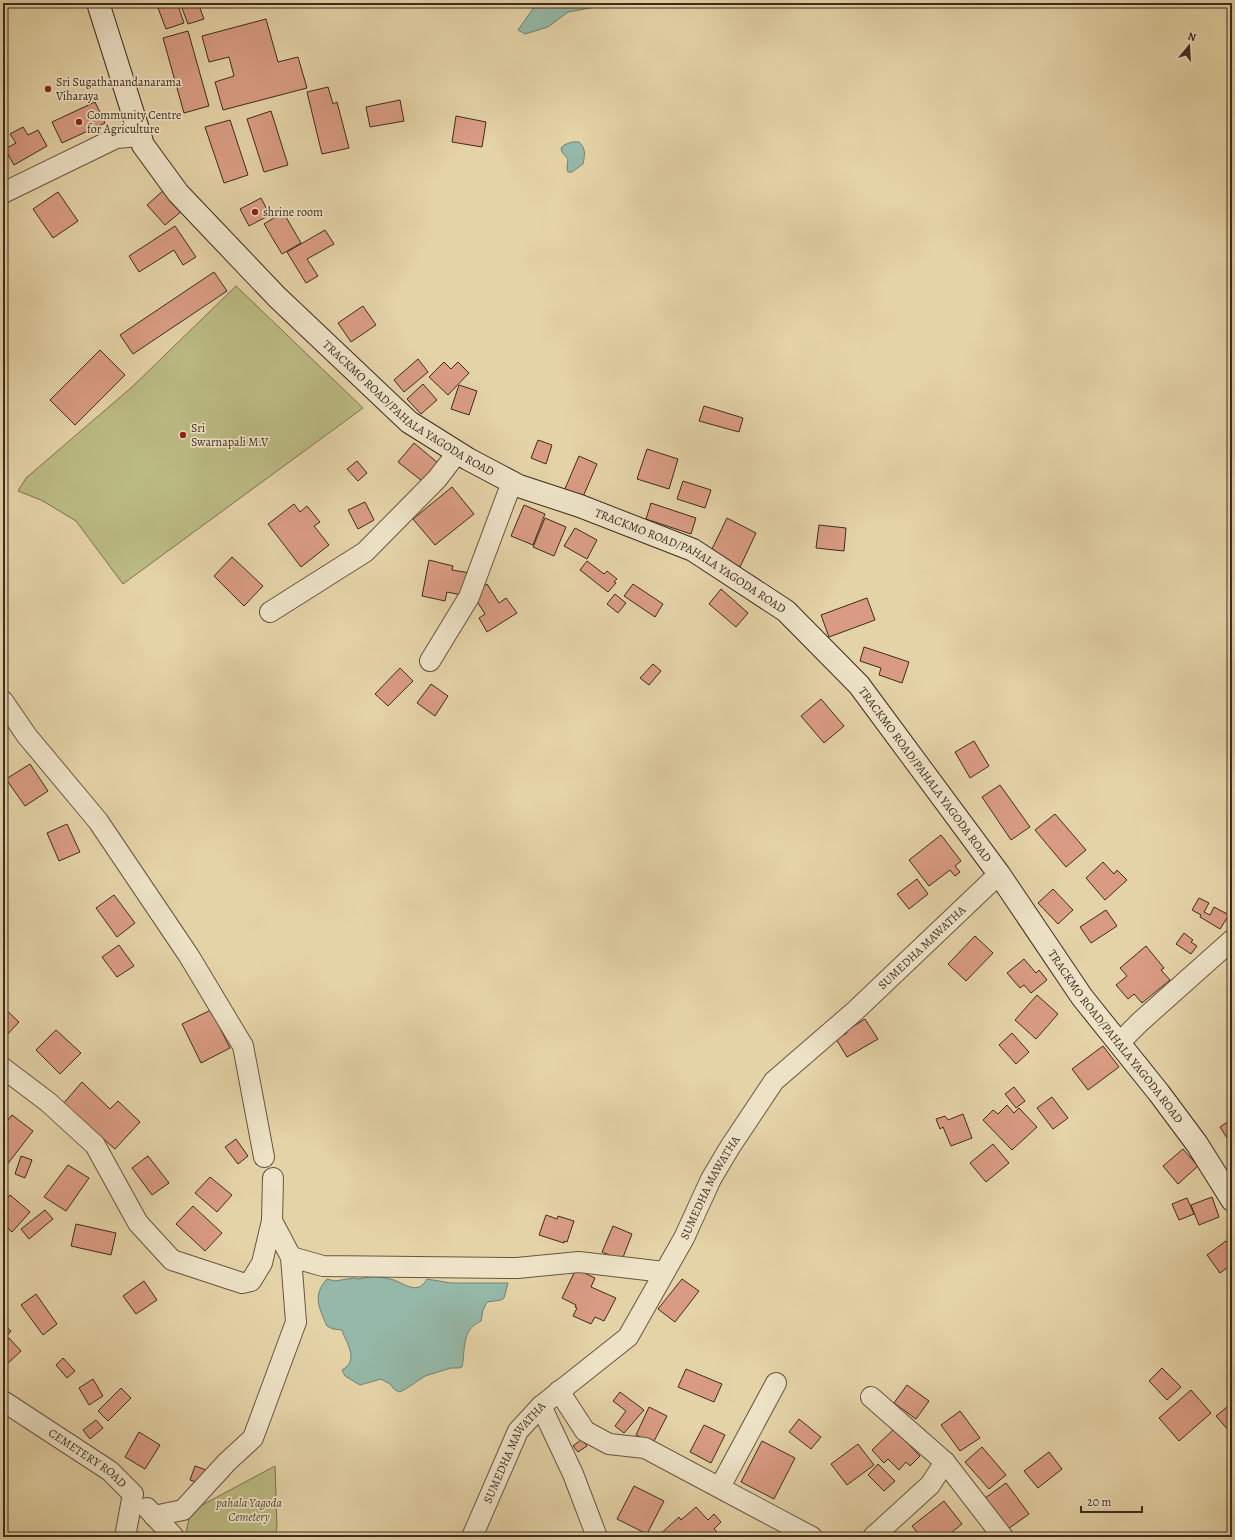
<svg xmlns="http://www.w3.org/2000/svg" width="1235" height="1540" viewBox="0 0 1235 1540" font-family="Alegreya,serif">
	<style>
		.green { fill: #bbba82; stroke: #7c7250 }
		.water { fill: #95b8a8; stroke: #728071 }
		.building { fill: #d99c83; stroke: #3e2b1e }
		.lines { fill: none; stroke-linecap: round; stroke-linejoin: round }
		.street-casing { stroke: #685540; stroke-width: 22 }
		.secondary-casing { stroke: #3e2b1e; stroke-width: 24 }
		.street { stroke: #ede2c6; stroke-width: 20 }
		.secondary { stroke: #ede2c6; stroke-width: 22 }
		.poi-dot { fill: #8f2418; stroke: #ede2c6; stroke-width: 1.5 }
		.labels { text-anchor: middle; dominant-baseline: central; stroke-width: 3.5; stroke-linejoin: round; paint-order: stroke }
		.poi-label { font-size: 12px; fill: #3e2b1e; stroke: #ede2c6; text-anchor: start }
		.street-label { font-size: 12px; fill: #3e2b1e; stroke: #ede2c6 }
		.park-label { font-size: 12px; font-style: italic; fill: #574832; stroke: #ede2c6 }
	</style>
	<rect width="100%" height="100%" fill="#e4d3a7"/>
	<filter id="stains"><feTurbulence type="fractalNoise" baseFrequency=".005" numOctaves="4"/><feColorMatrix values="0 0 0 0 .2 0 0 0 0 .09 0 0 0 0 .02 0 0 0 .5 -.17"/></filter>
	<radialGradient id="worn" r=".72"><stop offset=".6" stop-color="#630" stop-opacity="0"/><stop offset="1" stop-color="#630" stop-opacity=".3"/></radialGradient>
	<g class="green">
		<polygon points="236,286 363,408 123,584 76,521 41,500 18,491 26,478 132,387"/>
		<polygon points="275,1466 277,1527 275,1537 191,1537 186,1532 191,1511"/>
	</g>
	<g class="water">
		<polygon points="537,3 596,3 596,7 568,12 548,27 525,34 518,30"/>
		<path d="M572,142H579C586,149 585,154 583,164L572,172H568L567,168L568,159L562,152L561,148L564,145Z"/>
		<path d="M375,1276C381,1278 388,1278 394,1280C407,1285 418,1295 427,1279L451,1283H508L504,1298L501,1300L487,1302L483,1310L481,1321C478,1323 475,1324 473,1326C462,1336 465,1354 462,1367L458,1368H451L425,1376L404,1390L399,1392L394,1389L390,1384L381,1379L360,1385L345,1376L342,1370C360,1360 346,1343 342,1330L333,1329L327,1326C319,1308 312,1295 327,1279L335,1281L353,1278L358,1279Z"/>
	</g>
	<g class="building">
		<polygon points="173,3 177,3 184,23 166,29 158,8"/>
		<polygon points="180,3 198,3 204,19 188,24"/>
		<polygon points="266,19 278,62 298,57 307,88 223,110 215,82 234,76 229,57 209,62 202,36"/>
		<polygon points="188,31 209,106 184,113 163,38"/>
		<polygon points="328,87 333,104 337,102 349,148 322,154 307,92"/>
		<polygon points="400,100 404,121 370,127 366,107"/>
		<polygon points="95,102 105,123 62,143 52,122"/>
		<polygon points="271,111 288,165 264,172 247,119"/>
		<polygon points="456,116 486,122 482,147 452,142"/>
		<polygon points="230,120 248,175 224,183 205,127"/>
		<polygon points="23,127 28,135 38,130 47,146 14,165 5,149 16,143 10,134"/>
		<polygon points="165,189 183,210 165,225 147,205"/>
		<polygon points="58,192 78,221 53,238 33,209"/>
		<polygon points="261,198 270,215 249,226 240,209"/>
		<polygon points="283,212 301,243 282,254 264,224"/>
		<polygon points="175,226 196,257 183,265 174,250 139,272 129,256"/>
		<polygon points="325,230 334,244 307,259 318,276 306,283 287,252"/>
		<polygon points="214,272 227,291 133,354 120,335"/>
		<polygon points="363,306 376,325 351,342 338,323"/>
		<polygon points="100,350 125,375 75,425 50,400"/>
		<polygon points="418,359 428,372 404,392 394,380"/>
		<polygon points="444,362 451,369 458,362 469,373 448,395 429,377"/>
		<polygon points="423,384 437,400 421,414 407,399"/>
		<polygon points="459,385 477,391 469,415 451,409"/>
		<polygon points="704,406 743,418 739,432 699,421"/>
		<polygon points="538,440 552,445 546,464 531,458"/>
		<polygon points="414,443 438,463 422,481 398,462"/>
		<polygon points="647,449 678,459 669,489 637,479"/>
		<polygon points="579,456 597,464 582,499 564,491"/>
		<polygon points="357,461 367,473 358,481 347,469"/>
		<polygon points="683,481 711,490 705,508 677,499"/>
		<polygon points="452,487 474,514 435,545 413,519"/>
		<polygon points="365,502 374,520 358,529 348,510"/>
		<polygon points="651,503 696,518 691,534 646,519"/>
		<polygon points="294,504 300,512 307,506 320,522 314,526 329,545 301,567 268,524"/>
		<polygon points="524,505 545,514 533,545 511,536"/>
		<polygon points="545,518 566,527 554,556 533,547"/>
		<polygon points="727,518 756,533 740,567 710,553"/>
		<polygon points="819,525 846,528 844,551 816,548"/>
		<polygon points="575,528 597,540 587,559 564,546"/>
		<polygon points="232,557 263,586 244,606 214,576"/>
		<polygon points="429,560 453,566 452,570 470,573 466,596 447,592 445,601 422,596"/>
		<polygon points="587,561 604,574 607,571 617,579 614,582 616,583 608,592 580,570"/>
		<polygon points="487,584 499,603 506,598 517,613 487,632 479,618 485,614 473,595"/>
		<polygon points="633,584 663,604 655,617 624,596"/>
		<polygon points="721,589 748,613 736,627 709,604"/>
		<polygon points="615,594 626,603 618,613 607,604"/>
		<polygon points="867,598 875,620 829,637 821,615"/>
		<polygon points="864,647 909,662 902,683 879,675 881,668 860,661"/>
		<polygon points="653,664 661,671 649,685 640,678"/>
		<polygon points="400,668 413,681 388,706 375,694"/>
		<polygon points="431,684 448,696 435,716 417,703"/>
		<polygon points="821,699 844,726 824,743 801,716"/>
		<polygon points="974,741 989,766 970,778 955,752"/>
		<polygon points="30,764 48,791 25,806 6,779"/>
		<polygon points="1000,785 1030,827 1011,840 982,797"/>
		<polygon points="1055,814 1086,850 1066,867 1035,830"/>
		<polygon points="67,824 80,852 59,861 47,833"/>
		<polygon points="941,835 961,861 955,866 960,872 955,876 950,870 929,886 909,860"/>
		<polygon points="1103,862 1114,874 1117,870 1127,880 1105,900 1086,878"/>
		<polygon points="917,879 928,894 909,909 897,894"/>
		<polygon points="1053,889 1073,910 1058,924 1038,903"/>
		<polygon points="114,895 135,923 117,937 96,908"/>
		<polygon points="1199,898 1209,903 1204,912 1210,915 1214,907 1229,915 1220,929 1200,917 1201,915 1192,910"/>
		<polygon points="1106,910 1117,926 1091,943 1080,927"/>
		<polygon points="1184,933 1193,940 1191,942 1197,946 1191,954 1176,944"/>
		<polygon points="975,936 993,953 966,981 948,964"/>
		<polygon points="119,945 134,966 117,977 102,957"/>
		<polygon points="1146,946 1164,968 1161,970 1170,980 1142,1003 1134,994 1128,999 1116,985 1127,976 1120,968"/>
		<polygon points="1024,959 1036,973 1039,970 1047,980 1031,993 1024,985 1020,988 1007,973"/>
		<polygon points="1037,995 1058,1014 1036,1039 1015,1020"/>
		<polygon points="3,1007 19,1022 3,1039"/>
		<polygon points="211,1010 230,1048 201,1063 182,1024"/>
		<polygon points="865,1019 878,1039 847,1057 836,1039 847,1033 846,1031"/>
		<polygon points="56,1030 81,1053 60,1074 36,1050"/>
		<polygon points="1012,1033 1029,1052 1016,1064 999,1045"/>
		<polygon points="1103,1046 1119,1067 1088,1090 1072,1069"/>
		<polygon points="82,1082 110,1109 118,1101 140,1122 115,1149 63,1104"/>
		<polygon points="1014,1087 1025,1101 1016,1108 1005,1094"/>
		<polygon points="1052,1097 1068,1118 1053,1129 1037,1108"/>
		<polygon points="1007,1105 1014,1113 1019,1108 1037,1127 1012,1150 983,1120 993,1110 998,1114"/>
		<polygon points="963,1114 972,1138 951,1146 943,1127 940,1129 936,1119 945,1116 948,1120"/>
		<polygon points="12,1115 33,1131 6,1166 3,1164 3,1126"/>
		<polygon points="1232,1119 1232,1144 1231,1144 1220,1127"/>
		<polygon points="236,1139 248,1156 238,1164 225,1147"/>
		<polygon points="993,1144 1009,1163 986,1182 970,1163"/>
		<polygon points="1183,1149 1198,1166 1178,1184 1163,1166"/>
		<polygon points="21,1156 32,1160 25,1178 15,1174"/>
		<polygon points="148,1156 169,1183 152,1195 132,1168"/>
		<polygon points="68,1165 89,1178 66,1211 44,1197"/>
		<polygon points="210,1177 232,1195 217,1212 195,1193"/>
		<polygon points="10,1195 30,1212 12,1232 3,1224 3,1203"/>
		<polygon points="1212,1197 1219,1217 1199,1225 1191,1205"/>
		<polygon points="1187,1198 1194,1214 1179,1220 1172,1204"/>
		<polygon points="193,1206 222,1233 205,1251 176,1224"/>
		<polygon points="45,1210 53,1219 29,1239 21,1229"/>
		<polygon points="546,1215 557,1219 558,1216 574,1221 567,1242 564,1241 564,1243 539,1235"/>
		<polygon points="76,1224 116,1233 111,1255 71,1246"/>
		<polygon points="613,1226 632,1234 622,1260 602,1252"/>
		<polygon points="1226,1241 1232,1249 1232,1264 1220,1273 1207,1255"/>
		<polygon points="576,1269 595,1278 591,1287 616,1298 604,1321 595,1317 591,1324 573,1316 577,1308 575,1307 576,1305 562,1298"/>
		<polygon points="682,1279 699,1291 675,1322 658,1309"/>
		<polygon points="144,1281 157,1300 136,1314 123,1296"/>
		<polygon points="36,1294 57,1324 43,1335 21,1305"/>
		<polygon points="1232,1294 1232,1304 1227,1300"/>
		<polygon points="3,1324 11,1331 3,1340"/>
		<polygon points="9,1338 21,1351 7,1364 3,1359 3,1344"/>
		<polygon points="63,1358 75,1371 67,1378 56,1365"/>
		<polygon points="1162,1368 1181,1387 1167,1400 1149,1381"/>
		<polygon points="686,1369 722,1384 714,1402 678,1387"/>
		<polygon points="93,1379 103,1396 89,1405 79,1388"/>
		<polygon points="907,1385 929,1401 916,1419 894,1403"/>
		<polygon points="121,1388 131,1398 108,1421 98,1411"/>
		<polygon points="1191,1390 1211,1413 1179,1441 1159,1418"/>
		<polygon points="620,1392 644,1410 624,1433 615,1426 626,1411 613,1401"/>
		<polygon points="1232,1403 1232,1429 1229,1431 1216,1416"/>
		<polygon points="649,1407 667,1416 653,1443 636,1435"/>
		<polygon points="960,1411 980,1438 960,1451 941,1425"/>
		<polygon points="799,1419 821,1437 811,1449 789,1432"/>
		<polygon points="96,1420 103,1428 90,1439 83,1430"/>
		<polygon points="704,1425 725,1435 711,1463 690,1452"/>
		<polygon points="894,1429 920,1456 910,1466 906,1462 899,1470 888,1459 884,1463 872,1450"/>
		<polygon points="139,1432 160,1445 145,1469 125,1457"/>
		<polygon points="582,1439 587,1446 578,1452 573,1446"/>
		<polygon points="762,1441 795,1458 774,1499 741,1482"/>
		<polygon points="858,1444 874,1465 847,1485 831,1464"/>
		<polygon points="982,1447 1006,1475 989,1489 965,1462"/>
		<polygon points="1049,1452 1062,1469 1038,1488 1024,1471"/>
		<polygon points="878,1464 895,1481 884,1491 868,1475"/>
		<polygon points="195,1466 206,1470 202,1484 190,1480"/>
		<polygon points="1006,1483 1029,1514 1008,1529 985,1498"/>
		<polygon points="634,1486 664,1501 647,1534 617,1519"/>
		<polygon points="944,1501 962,1524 946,1537 921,1537 912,1526"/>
		<polygon points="696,1507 708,1520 714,1514 721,1522 714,1529 720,1535 718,1537 657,1537 679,1517 681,1520"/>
	</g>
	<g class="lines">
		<g class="street-casing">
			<g id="street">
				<polyline points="3,193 116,138 140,136"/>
				<polyline points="270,612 365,552 437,479 457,453"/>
				<polyline points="430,661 469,597 512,482"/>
				<polyline points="3,701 27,736 98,821 189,956 243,1046 264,1157"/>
				<polyline points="1119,1043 1140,1022 1232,940"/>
				<polyline points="3,1068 48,1102 95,1145 138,1223 172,1260 242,1283 251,1281 262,1263 272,1221"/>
				<polyline points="291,1257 323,1266 517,1268 579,1262 664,1272"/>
				<polyline points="559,1391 585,1431 609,1444 645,1448 812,1537"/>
				<polyline points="871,1397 945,1462 1003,1537"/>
				<path id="s1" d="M3,1401L110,1471L133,1494L125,1537"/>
				<polyline points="541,1406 573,1474 597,1537"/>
				<polyline points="720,1487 776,1383"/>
				<polyline points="147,1508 174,1537"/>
				<polyline points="154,1516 183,1510 227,1462 253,1438 296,1322 291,1257 272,1221 273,1178"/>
				<path id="s2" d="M472,1537L518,1431L541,1406L628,1337L684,1238L711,1179L730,1147L774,1081L855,1011L999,874"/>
				<polyline points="873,1537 930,1485 945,1462"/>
			</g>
		</g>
		<g class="secondary-casing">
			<g id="secondary">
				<path id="s3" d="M98,3L143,145L178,193L277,297L409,422L468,459L519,486L580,506L693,550L786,611L859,685L999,874L1082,997L1159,1093L1197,1144L1232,1200"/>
			</g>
		</g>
		<use href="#street" class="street"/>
		<use href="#secondary" class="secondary"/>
	</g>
	<g class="poi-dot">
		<circle cx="48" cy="89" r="4"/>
		<circle cx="79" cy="122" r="4"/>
		<circle cx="255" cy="212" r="4"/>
		<circle cx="183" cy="435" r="4"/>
	</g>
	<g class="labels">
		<g class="poi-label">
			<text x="56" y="82">Sri Sugathanandanarama<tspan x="56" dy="14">Viharaya</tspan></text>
			<text x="87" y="115">Community Centre<tspan x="87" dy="14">for Agriculture</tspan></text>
			<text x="263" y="212">shrine room</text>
			<text x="191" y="428">Sri<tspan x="191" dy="14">Swarnapali M.V</tspan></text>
		</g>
		<g class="street-label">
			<text stroke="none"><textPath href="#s3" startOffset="525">TRACKMO ROAD/PAHALA YAGODA ROAD</textPath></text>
			<text stroke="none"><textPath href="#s3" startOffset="849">TRACKMO ROAD/PAHALA YAGODA ROAD</textPath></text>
			<text stroke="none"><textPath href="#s3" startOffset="1173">TRACKMO ROAD/PAHALA YAGODA ROAD</textPath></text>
			<text stroke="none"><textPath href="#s2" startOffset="755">SUMEDHA MAWATHA</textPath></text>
			<text stroke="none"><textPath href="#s3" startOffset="1497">TRACKMO ROAD/PAHALA YAGODA ROAD</textPath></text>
			<text stroke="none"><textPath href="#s2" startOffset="431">SUMEDHA MAWATHA</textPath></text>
			<text stroke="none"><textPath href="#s2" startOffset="95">SUMEDHA MAWATHA</textPath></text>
			<text stroke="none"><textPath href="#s1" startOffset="102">CEMETERY ROAD</textPath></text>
		</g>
		<g class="park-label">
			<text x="249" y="1503">pahala Yagoda<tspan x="249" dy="14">Cemetery</tspan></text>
		</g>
	</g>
	<rect width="1235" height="1540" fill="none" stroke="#e4d3a7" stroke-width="16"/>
	<rect x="4" y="4" width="1227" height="1532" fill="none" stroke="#3e2b1e" stroke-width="2"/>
	<rect x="8" y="8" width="1219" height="1524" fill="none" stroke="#3e2b1e"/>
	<g transform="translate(1189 46) rotate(18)" stroke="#ede2c6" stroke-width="3" paint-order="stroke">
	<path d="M0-3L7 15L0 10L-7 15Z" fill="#3e2b1e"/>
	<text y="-6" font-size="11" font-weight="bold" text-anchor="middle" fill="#3e2b1e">N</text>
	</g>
	<path d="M1081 1506v6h61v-6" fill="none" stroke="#3e2b1e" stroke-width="2"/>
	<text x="1087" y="1506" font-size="12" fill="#3e2b1e" stroke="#ede2c6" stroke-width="3" paint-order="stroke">20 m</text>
	<rect width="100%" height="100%" filter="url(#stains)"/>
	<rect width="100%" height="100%" fill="url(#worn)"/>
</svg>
